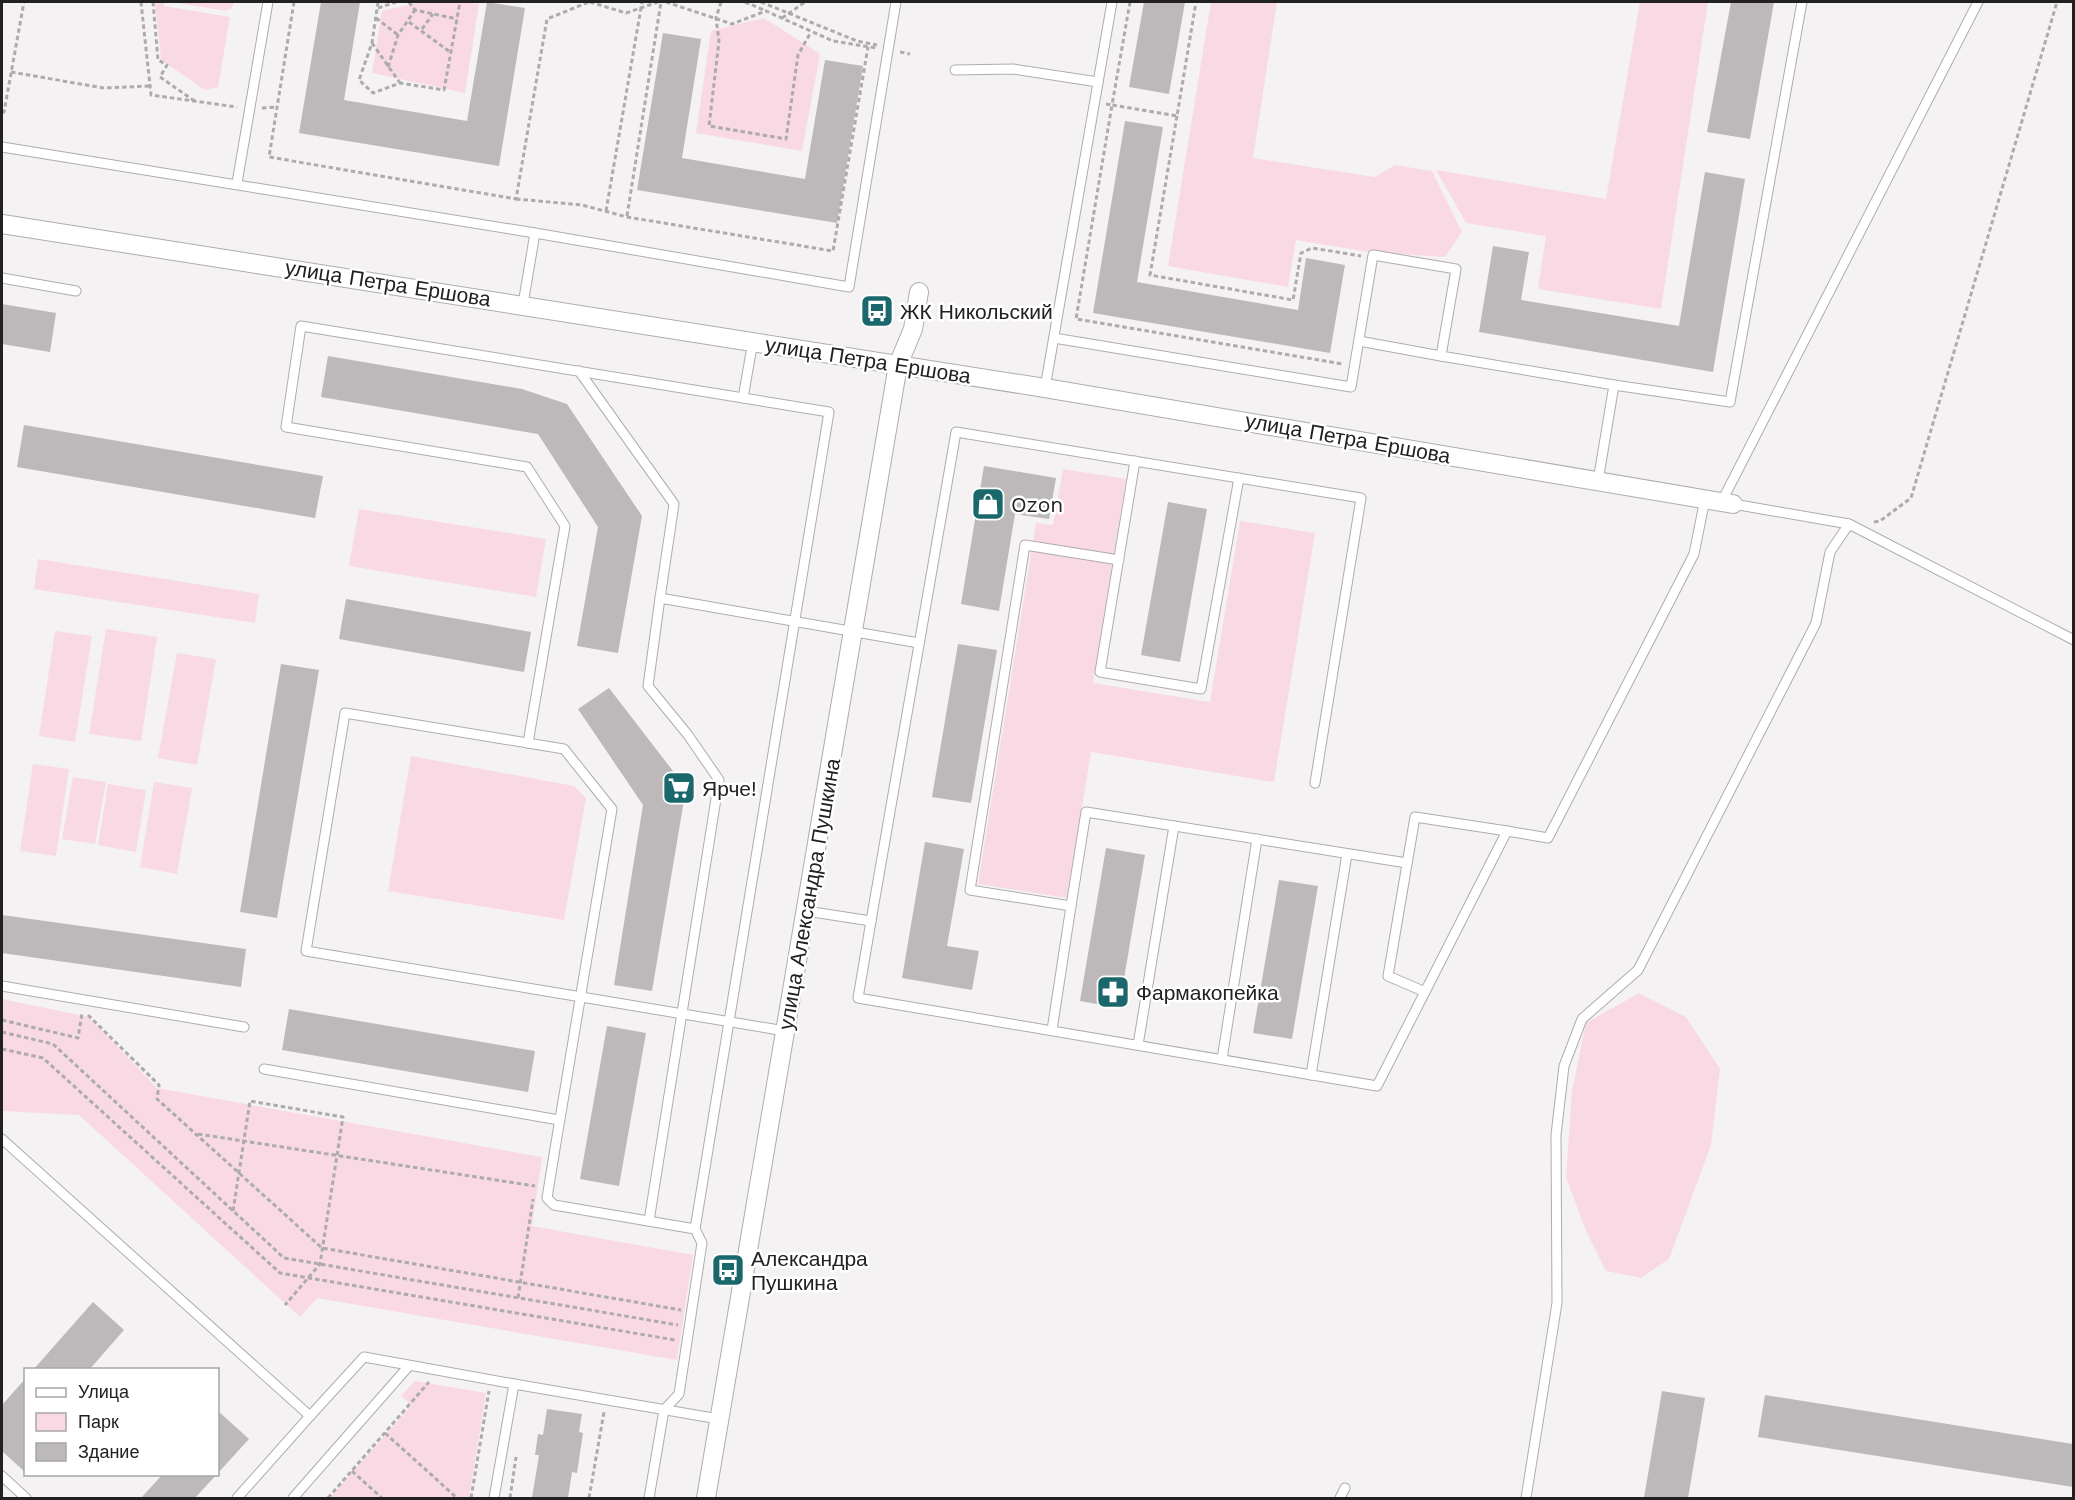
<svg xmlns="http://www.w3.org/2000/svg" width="2075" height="1500" viewBox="0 0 2075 1500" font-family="'Work Sans',sans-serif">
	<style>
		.green { fill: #f9dae4 }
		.building { fill: #bdb9ba }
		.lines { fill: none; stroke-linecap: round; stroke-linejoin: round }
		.service-casing { stroke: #afacad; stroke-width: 11 }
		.minor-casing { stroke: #afacad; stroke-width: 20 }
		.path { stroke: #aeabac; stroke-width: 3; stroke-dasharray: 4.5 3; stroke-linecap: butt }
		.service { stroke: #fff; stroke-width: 9 }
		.minor { stroke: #fff; stroke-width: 18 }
		.labels { text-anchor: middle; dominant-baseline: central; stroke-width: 5; stroke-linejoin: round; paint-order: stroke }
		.street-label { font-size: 21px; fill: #222121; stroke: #fff }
		.poi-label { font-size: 21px; fill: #222121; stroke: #fff; text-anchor: start }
	</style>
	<rect width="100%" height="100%" fill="#f5f2f3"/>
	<g class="green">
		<polygon points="155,2 164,2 164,6 230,17 218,87 205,90 161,60"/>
		<polygon points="172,2 234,2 232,8 226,11"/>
		<polygon points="421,2 465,2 479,4 465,93 372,73 382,11"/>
		<polygon points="1211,2 1277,2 1253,158 1375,177 1395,165 1432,171 1462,232 1445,257 1369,252 1296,240 1288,287 1168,266"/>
		<polygon points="1640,2 1708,2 1661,309 1538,289 1546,236 1466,223 1436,170 1606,199"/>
		<polygon points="764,18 820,54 802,151 696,133 711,31"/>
		<polygon points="1063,469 1126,479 1093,683 1210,702 1240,521 1315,533 1274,782 1091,752 1067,898 978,884 1036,523 1053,525"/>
		<polygon points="359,509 546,539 536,597 349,566"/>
		<polygon points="38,559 259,594 255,623 34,589"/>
		<polygon points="106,629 157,637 141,741 89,734"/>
		<polygon points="55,631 92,636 75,742 39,736"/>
		<polygon points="177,653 216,659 197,765 158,758"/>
		<polygon points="411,756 574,786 586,798 564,920 388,891"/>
		<polygon points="33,764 69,769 56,856 20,851"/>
		<polygon points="73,777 106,782 95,844 62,839"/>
		<polygon points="154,782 192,788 177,874 140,867"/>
		<polygon points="108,784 146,790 136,852 98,845"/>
		<polygon points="1639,993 1686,1017 1720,1069 1711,1145 1669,1259 1641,1278 1606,1271 1587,1233 1566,1178 1572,1091 1586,1023"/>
		<polygon points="2,999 89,1017 157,1088 542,1157 532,1226 693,1255 677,1360 317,1298 300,1317 79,1115 2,1111"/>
		<polygon points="415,1381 486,1393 469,1498 330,1498 412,1405 401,1396"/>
	</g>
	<g class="building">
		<polygon points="321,2 360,2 344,100 467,121 487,2 525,8 499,166 299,133"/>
		<polygon points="1144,2 1185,2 1169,94 1129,87"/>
		<polygon points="1731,2 1774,2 1750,139 1707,132"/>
		<polygon points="663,33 701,39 682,158 805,179 825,60 863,66 837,223 637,190"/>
		<polygon points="1125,121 1163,127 1137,282 1298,310 1306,258 1345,265 1330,353 1093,313"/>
		<polygon points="1705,172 1745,179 1713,372 1479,332 1493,246 1529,252 1521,300 1679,326"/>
		<polygon points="2,304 56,313 50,352 2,344"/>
		<polygon points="328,356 522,389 567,404 642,516 618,653 577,646 598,527 538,434 321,397"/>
		<polygon points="24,425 323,476 315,518 17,467"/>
		<polygon points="984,466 1056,478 1049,519 1015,514 999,611 961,604"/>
		<polygon points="1168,502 1207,509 1180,662 1141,655"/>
		<polygon points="346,599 531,632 524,672 339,639"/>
		<polygon points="958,644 997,650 971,803 932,797"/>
		<polygon points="281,664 319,670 277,918 240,912"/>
		<polygon points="609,688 686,788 652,991 614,985 643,805 578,709"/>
		<polygon points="925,842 964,849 947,946 979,951 972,990 902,978"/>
		<polygon points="1106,848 1145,855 1119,1008 1080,1001"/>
		<polygon points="1279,880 1318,886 1292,1039 1253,1033"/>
		<polygon points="2,915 246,949 241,987 2,953"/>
		<polygon points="289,1009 535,1051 528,1092 282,1050"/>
		<polygon points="607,1026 646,1033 619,1186 580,1179"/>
		<polygon points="93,1302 124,1330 89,1370 33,1370"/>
		<polygon points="26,1378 26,1473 2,1451 2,1405"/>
		<polygon points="1662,1391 1705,1398 1688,1498 1644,1498"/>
		<polygon points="1765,1395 2073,1444 2073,1487 1758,1437"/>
		<polygon points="547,1409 582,1414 579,1432 583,1433 577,1473 572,1472 568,1498 532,1498 539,1455 535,1455 538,1434 543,1435"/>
		<polygon points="218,1411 249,1439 218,1473"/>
		<polygon points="163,1474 217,1474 195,1498 141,1498"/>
	</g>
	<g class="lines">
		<g class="service-casing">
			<g id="service">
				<polyline points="955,70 1013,69 1098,82"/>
				<polyline points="2,147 535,233 849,287 896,2"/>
				<polyline points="237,183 268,2"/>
				<polyline points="2,278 76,291"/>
				<polyline points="523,304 535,233"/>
				<polyline points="1054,338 1351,387 1373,255 1456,269 1441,356 1614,385 1598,481"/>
				<polyline points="1359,341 1441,356"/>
				<polyline points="579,371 674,504 660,598 919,643"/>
				<polyline points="1614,385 1730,402 1802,2"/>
				<polyline points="1045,388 1112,2"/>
				<polyline points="743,398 753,341"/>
				<polyline points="1135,461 1100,672 1201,689 1239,478"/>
				<polyline points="1722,501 1978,2"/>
				<polyline points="1733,504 1849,524 2074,640"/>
				<polyline points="1119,560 1025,545 970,890 1071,906 1086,812 1407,863"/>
				<polyline points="528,743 565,526 527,467 286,427 301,326 829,412 695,1229 702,1243 679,1394 664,1410 649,1498"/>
				<polyline points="806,911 871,921 956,432 1361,498 1315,783"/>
				<polyline points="871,921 858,998 1377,1086 1507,831 1548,838 1694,554 1705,499"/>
				<polyline points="2,986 244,1027"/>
				<polyline points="1423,991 1388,976 1415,817 1507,831"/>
				<polyline points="1052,1030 1071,906"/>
				<polyline points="1138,1045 1174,826"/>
				<polyline points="1222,1059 1257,839"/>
				<polyline points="264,1069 559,1120"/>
				<polyline points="1311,1075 1347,854"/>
				<polyline points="2,1139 310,1416 364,1357 514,1384 494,1498"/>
				<polyline points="649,1221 719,780 688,735 648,686 660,598"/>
				<path d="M695,1229L554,1205L547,1198C568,1068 590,938 612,809L564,749L345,713L306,951C466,978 625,1004 785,1031"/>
				<polyline points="514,1384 719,1419"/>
				<polyline points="2,1476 26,1498"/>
				<polyline points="237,1498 310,1416"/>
				<polyline points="293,1498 408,1367"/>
				<polyline points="1340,1498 1345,1488"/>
				<polyline points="1526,1498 1557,1303 1556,1135 1564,1066 1582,1019 1638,970 1816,623 1830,552 1849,524"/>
			</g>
		</g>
		<g class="minor-casing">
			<g id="minor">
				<polyline points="2,224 1045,388 1733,504"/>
				<polyline points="706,1498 898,365 913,329 919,292"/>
			</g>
		</g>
		<g class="path">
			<polyline points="141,2 151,95 237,107"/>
			<polyline points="153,2 158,60 167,65 160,77 196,102"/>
			<polyline points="294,2 269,157 516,199 547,19 589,2"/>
			<polyline points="378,2 372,43 359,80 373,93 400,83 444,90 460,2"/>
			<polyline points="409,2 415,10 457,19"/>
			<polyline points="590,2 626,13 658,2"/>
			<polyline points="666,2 732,24 766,11 833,41 876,48"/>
			<polyline points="721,2 716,18 719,41 709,126 786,139 798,55 811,32"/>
			<polyline points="745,2 766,11"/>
			<polyline points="761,2 857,41 877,45"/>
			<polyline points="1130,2 1112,105 1177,116 1196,2"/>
			<polyline points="378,8 396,2"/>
			<polyline points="376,18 398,35"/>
			<polyline points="782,18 805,2"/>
			<polyline points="409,22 450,52"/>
			<polyline points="422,29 433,14"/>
			<polyline points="372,43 400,83"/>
			<polyline points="900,52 910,54"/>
			<polyline points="388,67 398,35 415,10"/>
			<polyline points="11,72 104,88 150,86"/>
			<polyline points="1106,104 1112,105 1076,319 1343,364"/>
			<polyline points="262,108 277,107"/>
			<polyline points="2,112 4,112 24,2"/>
			<polyline points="1177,116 1150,275 1293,300 1301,253 1312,248 1361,256"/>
			<polyline points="516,199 582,205 627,217 833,251 868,47"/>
			<polyline points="606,211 642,2"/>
			<polyline points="627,216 661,2"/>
			<polyline points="1874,522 1880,521 1911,498 2057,2"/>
			<polyline points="88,1015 159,1085 157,1099 322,1248 681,1310"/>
			<polyline points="2,1020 78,1038 82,1013"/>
			<polyline points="2,1032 53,1044 284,1258 678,1325"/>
			<polyline points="2,1049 43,1058 280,1273 675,1340"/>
			<polyline points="198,1134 535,1186"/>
			<polyline points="233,1211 250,1101 343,1117 320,1264 285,1305"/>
			<polyline points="518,1298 533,1199"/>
			<polyline points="385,1433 457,1498"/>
			<polyline points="352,1471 382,1498"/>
			<polyline points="328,1498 429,1382"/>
			<polyline points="471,1498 489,1391"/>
			<polyline points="510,1498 516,1457"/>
			<polyline points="589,1498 604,1412"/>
		</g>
		<use href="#service" class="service"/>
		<use href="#minor" class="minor"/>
	</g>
	<defs>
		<g id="bus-square" transform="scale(1.725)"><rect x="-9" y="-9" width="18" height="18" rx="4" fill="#1b686c" stroke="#fff"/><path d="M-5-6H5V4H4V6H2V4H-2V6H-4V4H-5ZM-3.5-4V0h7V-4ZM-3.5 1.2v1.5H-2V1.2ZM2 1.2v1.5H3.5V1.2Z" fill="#fff"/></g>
		<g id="shop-square" transform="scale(1.725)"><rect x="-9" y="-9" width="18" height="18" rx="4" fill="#1b686c" stroke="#fff"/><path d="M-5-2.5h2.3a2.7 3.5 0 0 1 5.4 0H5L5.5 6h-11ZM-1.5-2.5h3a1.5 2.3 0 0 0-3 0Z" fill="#fff"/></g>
		<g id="supermarket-square" transform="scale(1.725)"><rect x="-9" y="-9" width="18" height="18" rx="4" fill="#1b686c" stroke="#fff"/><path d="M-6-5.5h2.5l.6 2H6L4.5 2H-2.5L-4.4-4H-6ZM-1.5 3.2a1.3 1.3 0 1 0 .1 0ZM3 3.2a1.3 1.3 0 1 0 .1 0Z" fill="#fff"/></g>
		<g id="pharmacy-square" transform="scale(1.725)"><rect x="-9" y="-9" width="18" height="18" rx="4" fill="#1b686c" stroke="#fff"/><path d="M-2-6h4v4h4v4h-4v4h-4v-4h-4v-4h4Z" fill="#fff"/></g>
	</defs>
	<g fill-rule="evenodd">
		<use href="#bus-square" x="877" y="311"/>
		<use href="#shop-square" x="988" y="504"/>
		<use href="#supermarket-square" x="679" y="788"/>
		<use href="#pharmacy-square" x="1113" y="992"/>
		<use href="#bus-square" x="728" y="1270"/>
	</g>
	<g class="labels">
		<g class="street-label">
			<text transform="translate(388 283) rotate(9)">улица Петра Ершова</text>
			<text transform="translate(868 360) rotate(9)">улица Петра Ершова</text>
			<text transform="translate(1348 438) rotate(10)">улица Петра Ершова</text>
			<text transform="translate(809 894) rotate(-80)">улица Александра Пушкина</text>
		</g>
		<g class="poi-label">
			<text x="900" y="311">ЖК Никольский</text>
			<text x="1011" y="504">Ozon</text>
			<text x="702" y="788">Ярче!</text>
			<text x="1136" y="992">Фармакопейка</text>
			<text x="751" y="1258">Александра<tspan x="751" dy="24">Пушкина</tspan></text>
		</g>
	</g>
	<rect width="2075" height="1500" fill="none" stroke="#222121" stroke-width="6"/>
	<rect x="24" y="1368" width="195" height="108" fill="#ffffff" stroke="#a7a6a6" stroke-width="1.5"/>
	<rect x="36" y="1388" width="30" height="9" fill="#ffffff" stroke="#a7a6a6" stroke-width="1.5"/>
	<text x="78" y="1398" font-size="18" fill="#222121">Улица</text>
	<rect x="36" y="1413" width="30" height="18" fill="#f9dae4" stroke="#a7a6a6" stroke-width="1.5"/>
	<text x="78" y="1428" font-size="18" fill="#222121">Парк</text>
	<rect x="36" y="1443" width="30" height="18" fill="#bdb9ba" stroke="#a7a6a6" stroke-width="1.5"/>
	<text x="78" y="1458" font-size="18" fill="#222121">Здание</text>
</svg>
